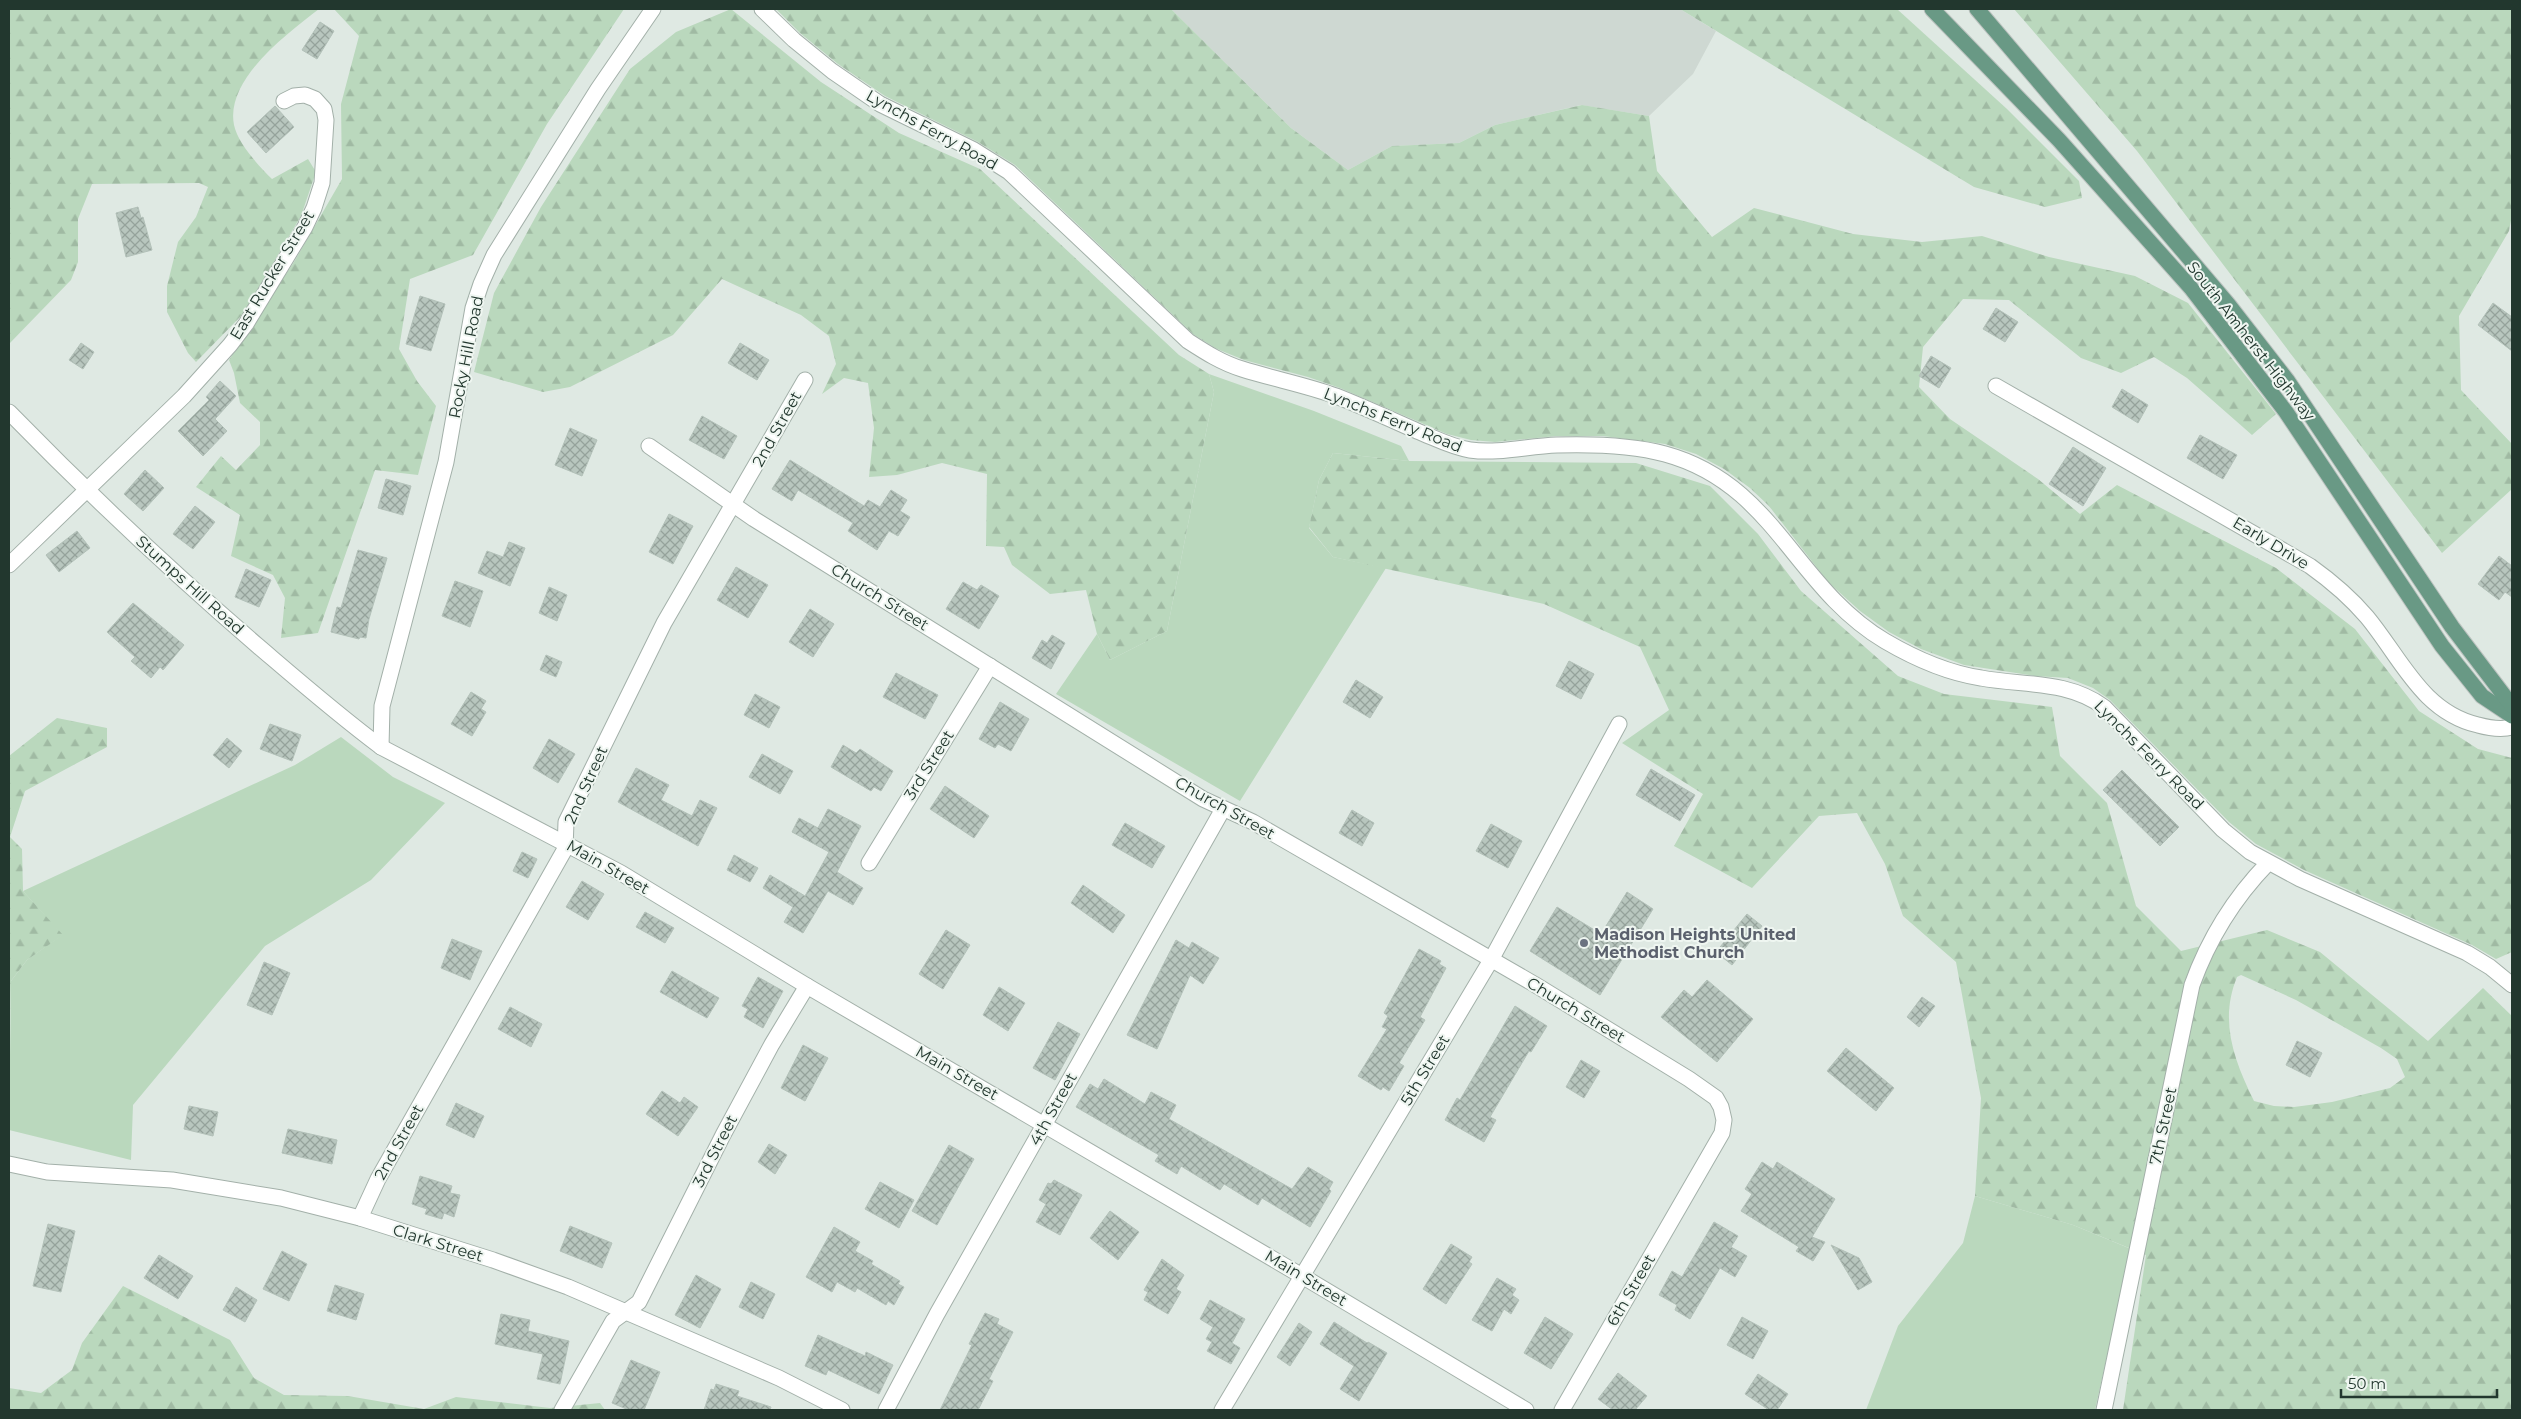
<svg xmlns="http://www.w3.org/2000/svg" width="2521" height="1419" viewBox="0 0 2521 1419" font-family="Montserrat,sans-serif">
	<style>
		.built { fill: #ced8d2 }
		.green { fill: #bad8bd }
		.forest { fill: url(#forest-firs); fill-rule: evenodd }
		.building { fill: url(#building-cross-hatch); stroke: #b3c1b9 }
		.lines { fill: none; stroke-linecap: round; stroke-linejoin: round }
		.minor-casing { stroke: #a3b0a9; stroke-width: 17 }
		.major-casing { stroke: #bdc3c0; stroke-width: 17 }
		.minor { stroke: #fff; stroke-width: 15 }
		.major { stroke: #699985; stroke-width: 15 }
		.worship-dot { fill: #6b7280; stroke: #eff6f1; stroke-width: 2 }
		.labels { text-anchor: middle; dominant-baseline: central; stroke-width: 4; stroke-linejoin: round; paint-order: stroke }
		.street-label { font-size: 16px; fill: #22372e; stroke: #eff6f1 }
		.worship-label { font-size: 16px; font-weight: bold; fill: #5b616d; stroke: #eff6f1; text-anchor: start }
	</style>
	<defs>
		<pattern id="forest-firs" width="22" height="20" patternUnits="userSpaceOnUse" patternTransform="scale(1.25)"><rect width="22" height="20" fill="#bad8bd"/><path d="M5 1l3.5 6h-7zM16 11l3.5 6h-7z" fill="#a0baa3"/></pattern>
		<pattern id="building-cross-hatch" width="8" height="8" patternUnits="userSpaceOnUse" patternTransform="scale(1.25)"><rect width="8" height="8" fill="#b8c6be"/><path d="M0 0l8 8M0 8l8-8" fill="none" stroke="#95a29b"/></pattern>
	</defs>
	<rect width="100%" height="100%" fill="#dfe9e3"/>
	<polygon class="built" points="1171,9 1680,9 1716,31 1693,74 1649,116 1581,105 1495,125 1459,143 1392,146 1348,170 1291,128"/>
	<g class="green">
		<polygon points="1209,374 1314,411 1401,446 1409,461 1333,453 1319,480 1309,528 1333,557 1386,568 1240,801 1056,694 1097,634 1110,660 1167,631 1214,392"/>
		<polygon points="341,737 393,777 445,803 371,880 265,946 133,1105 131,1160 9,1130 11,981 27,960 62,935 23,891 295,765"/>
		<polygon points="1975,1196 2073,1225 2131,1249 2095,1410 1866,1410 1898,1326 1963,1243"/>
	</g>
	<g class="forest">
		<path d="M9,9H319C287,34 225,79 234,125C238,144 259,166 272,179L308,159L316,172L301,216L243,314L196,362L188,353L167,312V286L178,242L196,217L208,187L199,183L92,184L78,219V262L71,280L9,344Z"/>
		<polygon points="334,9 624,9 547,124 473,255 410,279 399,349 417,381 436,406 418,475 375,470 318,633 281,638 285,598 273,575 231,556 240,515 196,487 221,456 236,470 260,445 260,422 240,403 234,373 229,360 294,262 342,179 341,104 359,36"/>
		<polygon points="731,9 821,82 899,133 980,169 1179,355 1209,374 1214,392 1167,631 1110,660 1097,634 1086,590 1050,594 1012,565 1004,547 986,546 987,474 942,463 897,475 869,477 874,428 868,383 844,378 822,394 836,364 829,336 801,315 722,279 673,335 570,387 543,392 474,372 494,293 541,207 630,69 676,32"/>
		<polygon points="776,9 1171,9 1291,128 1348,170 1392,146 1459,143 1495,125 1582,105 1649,116 1657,171 1712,237 1754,208 1853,234 1922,242 1982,236 2049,257 2135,276 2188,303 2276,414 2252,435 2187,378 2154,357 2121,373 2081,358 2009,300 1963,299 1923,347 1919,387 1950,419 2038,479 2080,514 2117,485 2276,568 2355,629 2419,711 2478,749 2512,758 2512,952 2496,959 2472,945 2304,870 2256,844 2229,822 2110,700 2093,688 2068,678 2035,676 1964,665 1921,649 1889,632 1860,611 1828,582 1769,506 1750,488 1724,469 1696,454 1665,444 1603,436 1556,436 1495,442 1471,440 1447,434 1340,388 1308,377 1244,360 1217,349 1193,334 1015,165 978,142 885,96 838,64 800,33"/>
		<polygon points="1680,9 1897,9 2007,109 2079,181 2082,198 2045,207 1974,187"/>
		<polygon points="2014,9 2512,9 2512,215 2509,231 2459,316 2461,390 2512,444 2512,489 2442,553 2137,151"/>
		<path d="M1333,453L1409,461L1636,463L1710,486L1758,534L1801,591L1898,676L1944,694L2052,707L2060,756L2107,803L2136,906L2181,951L2267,930L2320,952L2428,1041L2483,988L2512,1016V1410H2123L2146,1255L2073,1225L1975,1196L1981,1098L1956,962L1903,916L1885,864L1857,813L1819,816L1752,888L1674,846L1703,794L1622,743L1669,710L1640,647L1544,604L1333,557L1309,527L1319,480ZM2241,975L2296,1000L2381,1048L2397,1059L2405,1077L2390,1088L2332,1102L2294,1107L2274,1106L2254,1101C2234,1060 2219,1021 2237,977Z"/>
		<polygon points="57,718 107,728 107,747 25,791 10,837 22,849 23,891 63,935 27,960 11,981 9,1067 9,756"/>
		<polygon points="123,1286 230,1340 254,1378 284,1395 348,1396 424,1409 456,1397 550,1408 600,1403 605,1410 9,1410 9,1388 41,1393 72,1370 82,1343"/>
	</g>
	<g class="building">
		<polygon points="320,22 334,31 317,59 302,50"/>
		<polygon points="275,106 294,127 266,153 247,132"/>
		<polygon points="138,207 141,218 143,217 152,250 126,257 116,213"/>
		<polygon points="420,296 445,304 431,351 406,344"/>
		<polygon points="2493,303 2512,317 2512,351 2478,325"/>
		<polygon points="1996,308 2018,322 2005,342 1983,329"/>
		<polygon points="81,343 94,352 83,369 69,360"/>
		<polygon points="740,343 769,360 757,380 728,363"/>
		<polygon points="1931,356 1951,368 1939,388 1919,376"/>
		<polygon points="220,381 236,396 215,419 227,431 203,456 178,431 209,400 206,397"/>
		<polygon points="2122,389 2148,405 2138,423 2112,407"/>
		<polygon points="702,416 737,436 724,459 689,440"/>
		<polygon points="570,428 597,440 582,476 555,465"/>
		<polygon points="2200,435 2237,455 2223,479 2187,458"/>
		<polygon points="2073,447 2106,468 2083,506 2049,484"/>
		<polygon points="790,460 864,506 868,500 880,507 891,490 907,500 900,511 910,517 898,536 889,531 877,550 848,531 853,523 798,490 792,501 772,489"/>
		<polygon points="145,470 164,488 143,511 124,494"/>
		<polygon points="386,479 411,486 403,515 378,508"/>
		<polygon points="195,506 215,522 193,549 173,534"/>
		<polygon points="669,514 693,526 673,564 649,552"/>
		<polygon points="77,531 90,548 59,572 46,555"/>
		<polygon points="509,542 525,548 510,586 478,573 487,551 503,557"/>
		<polygon points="358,550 387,558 369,619 366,638 360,637 359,639 331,632 337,607 341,608"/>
		<polygon points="2499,556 2512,566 2512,597 2505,592 2499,600 2478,584"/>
		<polygon points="736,567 768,585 748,618 717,600"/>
		<polygon points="246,569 271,580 259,607 235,597"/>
		<polygon points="455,581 483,591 470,627 442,616"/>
		<polygon points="963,582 977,590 981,585 999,596 979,629 946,609"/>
		<polygon points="549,587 567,595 557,621 539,613"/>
		<polygon points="133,603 184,645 163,670 160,667 151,678 131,661 135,657 107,632"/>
		<polygon points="810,609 834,624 813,657 789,642"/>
		<polygon points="1052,635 1065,643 1051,669 1032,658 1042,640 1047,643"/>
		<polygon points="546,655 562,662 556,677 540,670"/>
		<polygon points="1569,661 1594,674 1581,699 1556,686"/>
		<polygon points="896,673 938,695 925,719 883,697"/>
		<polygon points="1356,680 1383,697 1370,718 1343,702"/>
		<polygon points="471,692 486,701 481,709 486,712 472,736 451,724"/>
		<polygon points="755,694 780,707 769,728 744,715"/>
		<polygon points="1000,702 1029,719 1011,751 998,744 995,748 979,739"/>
		<polygon points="270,724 301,735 292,761 260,749"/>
		<polygon points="227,738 242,751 229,768 213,755"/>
		<polygon points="549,739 575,754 558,783 533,768"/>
		<polygon points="843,745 856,753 860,749 893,771 881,791 874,787 871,791 831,767"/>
		<polygon points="762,754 793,771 780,794 749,777"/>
		<polygon points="636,768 669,785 661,800 692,816 700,800 717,808 698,846 618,802"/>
		<polygon points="1651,769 1695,795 1680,821 1636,795"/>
		<polygon points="2122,770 2179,827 2160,846 2103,790"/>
		<polygon points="945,786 989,816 974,838 930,809"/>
		<polygon points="828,809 861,826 837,872 863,888 853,905 828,891 803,933 784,922 793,907 763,888 770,875 805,896 829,852 792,832 799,818 818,828"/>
		<polygon points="1352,810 1374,823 1362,846 1339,833"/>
		<polygon points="1125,823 1165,846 1152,868 1112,845"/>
		<polygon points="1491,824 1522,841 1508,868 1476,851"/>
		<polygon points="522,852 537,859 528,878 513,871"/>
		<polygon points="734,855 758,868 750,882 727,870"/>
		<polygon points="582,881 604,894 588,920 566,907"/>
		<polygon points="1083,885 1125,915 1113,933 1071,903"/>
		<polygon points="1627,892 1653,909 1600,995 1530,951 1557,907 1601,934"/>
		<polygon points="645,912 674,928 665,943 636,927"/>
		<polygon points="1747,914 1762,926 1732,965 1716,952"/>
		<polygon points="946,930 970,945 943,989 919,974"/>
		<polygon points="452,939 482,951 470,980 441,968"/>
		<polygon points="1176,940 1189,948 1192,942 1219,958 1203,984 1190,975 1157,1049 1127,1035"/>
		<polygon points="1419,949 1441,961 1439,964 1446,968 1420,1017 1425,1020 1399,1063 1404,1066 1389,1091 1383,1087 1381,1090 1358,1076 1387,1029 1382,1027 1388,1016 1384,1013"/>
		<polygon points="264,962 290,973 272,1015 247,1005"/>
		<polygon points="672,971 719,998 707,1018 660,992"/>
		<polygon points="758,977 783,991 763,1028 744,1017 748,1009 742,1006"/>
		<polygon points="1707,980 1753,1019 1717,1062 1661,1017 1684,990 1692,997"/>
		<polygon points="999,987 1025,1003 1008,1031 983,1015"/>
		<polygon points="1922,997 1935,1006 1919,1027 1907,1017"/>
		<polygon points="1515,1006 1547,1026 1531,1052 1529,1051 1490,1117 1496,1120 1484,1142 1445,1120 1457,1098 1460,1100"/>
		<polygon points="510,1007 542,1024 531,1047 498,1029"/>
		<polygon points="1058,1022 1080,1034 1055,1080 1033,1068"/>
		<polygon points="2297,1041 2322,1053 2310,1077 2286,1065"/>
		<polygon points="803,1045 828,1058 805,1101 781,1088"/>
		<polygon points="1846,1048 1894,1088 1876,1111 1827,1071"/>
		<polygon points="1581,1060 1600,1071 1584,1098 1566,1087"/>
		<polygon points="1104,1079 1145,1104 1151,1092 1176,1105 1169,1119 1292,1189 1308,1167 1333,1182 1329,1189 1331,1191 1310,1227 1262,1198 1258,1205 1224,1184 1220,1190 1181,1166 1177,1174 1155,1161 1159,1155 1076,1107 1090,1084 1098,1089"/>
		<polygon points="662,1091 680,1103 684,1097 698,1107 678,1136 646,1114"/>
		<polygon points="456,1103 484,1116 474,1138 446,1125"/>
		<polygon points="189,1106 218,1112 213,1136 184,1129"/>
		<polygon points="288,1129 337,1140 332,1164 282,1153"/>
		<polygon points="769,1144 787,1155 775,1174 758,1162"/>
		<polygon points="949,1145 974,1159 937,1225 912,1211"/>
		<polygon points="1762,1162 1773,1169 1777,1162 1835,1199 1812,1237 1825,1242 1813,1261 1796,1251 1799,1247 1741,1211 1752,1194 1745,1189"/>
		<polygon points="420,1176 452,1186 450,1193 460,1195 454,1217 444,1213 442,1219 425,1214 427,1209 412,1204"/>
		<polygon points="1054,1180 1082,1195 1060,1235 1036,1222 1046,1204 1039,1200 1048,1183 1051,1184"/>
		<polygon points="880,1182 914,1200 899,1228 865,1209"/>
		<polygon points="1110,1211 1139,1232 1118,1260 1090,1238"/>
		<polygon points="1714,1222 1738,1236 1731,1247 1747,1256 1735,1277 1720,1268 1690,1319 1675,1310 1677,1305 1659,1295 1672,1271 1682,1277"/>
		<polygon points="48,1224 75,1231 61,1292 33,1286"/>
		<polygon points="570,1226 612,1243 602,1268 560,1251"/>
		<polygon points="834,1227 860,1242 855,1251 873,1261 871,1264 900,1281 898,1284 904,1287 894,1305 888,1301 886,1305 857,1288 855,1292 837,1282 832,1292 806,1277"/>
		<polygon points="1451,1244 1472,1257 1469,1262 1472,1264 1446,1304 1423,1289"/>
		<polygon points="1831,1245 1859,1258 1872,1282 1858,1290"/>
		<polygon points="282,1251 307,1264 289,1301 263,1289"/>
		<polygon points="159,1255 193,1276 178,1299 144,1278"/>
		<polygon points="1162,1259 1184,1275 1176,1289 1181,1292 1168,1314 1144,1300 1148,1292 1144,1290"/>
		<polygon points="696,1275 721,1289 700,1328 675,1315"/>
		<polygon points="1497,1278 1516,1289 1512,1295 1519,1300 1511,1314 1504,1309 1492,1331 1472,1320"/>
		<polygon points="751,1282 775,1294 763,1319 739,1307"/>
		<polygon points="335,1285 364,1294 356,1320 327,1311"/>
		<polygon points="236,1287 257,1300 245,1322 223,1310"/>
		<polygon points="1210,1300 1245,1319 1232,1343 1240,1348 1231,1364 1207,1351 1212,1342 1206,1339 1213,1327 1200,1319"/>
		<polygon points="985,1313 999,1319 997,1324 1013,1332 989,1379 993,1381 978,1410 940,1410 972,1345 969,1344"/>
		<polygon points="501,1314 530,1320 528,1331 569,1341 560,1384 537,1379 543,1354 495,1344"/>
		<polygon points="1545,1317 1573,1334 1551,1369 1524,1353"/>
		<polygon points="1742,1317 1768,1331 1753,1359 1727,1345"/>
		<polygon points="1334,1322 1367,1343 1368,1342 1387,1353 1359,1401 1340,1389 1354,1366 1320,1344"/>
		<polygon points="1299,1323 1312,1332 1290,1366 1277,1357"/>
		<polygon points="818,1335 865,1356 866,1352 893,1365 879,1394 828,1370 826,1375 805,1366"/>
		<polygon points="631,1360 660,1372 644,1410 629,1410 612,1403"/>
		<polygon points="1618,1373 1647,1396 1635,1410 1613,1410 1598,1399"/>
		<polygon points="1758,1374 1788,1394 1777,1410 1769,1410 1745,1394"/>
		<polygon points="716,1384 739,1391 737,1396 771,1407 770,1410 704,1410 711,1389 714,1390"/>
	</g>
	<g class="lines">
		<g class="minor-casing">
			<g id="minor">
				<path d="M762,9L794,40L832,71L880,104L974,150L1009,172L1188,341C1205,352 1222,363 1242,369C1274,379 1306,385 1336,396C1364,407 1390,419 1417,431C1435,438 1451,447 1470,450C1499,454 1528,446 1557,445C1592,444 1632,445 1665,454C1775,484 1794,587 1885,641C1914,658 1948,673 1981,678C2025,686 2067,680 2104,707L2223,830L2250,852L2300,879L2467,953L2490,967L2512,985"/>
				<path d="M1996,386L2310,566C2331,581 2350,597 2367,617C2401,658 2422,712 2478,725C2489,728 2501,730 2512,727"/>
				<path d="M9,412C89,494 172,572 258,646C299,681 338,715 381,747L621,873L807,986L1302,1276L1526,1410"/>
				<polyline points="649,446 754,519 1203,799 1253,822 1534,984 1689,1079 1716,1098 1721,1107 1724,1120 1722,1133 1562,1410"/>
				<polyline points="9,565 184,396 230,345 246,324 305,227 314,208 322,183 326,120 324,109 315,99 305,95 294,96 284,101"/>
				<polyline points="381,747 382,706 446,462 473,308 481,284 494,255 598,89 653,9"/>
				<polyline points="869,863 990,666"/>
				<polyline points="9,1164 47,1172 172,1180 281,1198 360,1218 493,1260 568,1287 779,1378 842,1410"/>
				<polyline points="360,1218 378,1179 565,849 566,822 664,623 805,380"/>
				<polyline points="562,1410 613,1321 639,1302 723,1135 772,1044 807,986"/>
				<polyline points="886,1410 937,1314 1223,809"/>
				<polyline points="1222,1410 1491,960 1619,724"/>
				<path d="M2104,1410L2192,985C2209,938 2233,899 2268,863"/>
			</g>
		</g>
		<g class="major-casing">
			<g id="major">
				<polyline points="1932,9 2059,140 2191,288 2286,412 2442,646 2482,696 2512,716"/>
				<polyline points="1977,9 2228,304 2287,380 2452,627 2512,706"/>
			</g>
		</g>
		<use href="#minor" class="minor"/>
		<use href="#major" class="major"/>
	</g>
	<circle class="worship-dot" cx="1584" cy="943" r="5"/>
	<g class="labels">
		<g class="street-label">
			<text transform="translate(932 130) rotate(29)">Lynchs Ferry Road</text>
			<text transform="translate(272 275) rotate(-59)">East Rucker Street</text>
			<text transform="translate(2251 341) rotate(52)">South Amherst Highway</text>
			<text transform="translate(466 357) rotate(-79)">Rocky Hill Road</text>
			<text transform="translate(1393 420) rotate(22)">Lynchs Ferry Road</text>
			<text transform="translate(777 429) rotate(-61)">2nd Street</text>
			<text transform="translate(2271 543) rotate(31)">Early Drive</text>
			<text transform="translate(190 585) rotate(42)">Stumps Hill Road</text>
			<text transform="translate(880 597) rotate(32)">Church Street</text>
			<text transform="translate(2149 755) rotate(45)">Lynchs Ferry Road</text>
			<text transform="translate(929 765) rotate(-58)">3rd Street</text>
			<text transform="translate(586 785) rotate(-66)">2nd Street</text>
			<text transform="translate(1225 808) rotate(29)">Church Street</text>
			<text transform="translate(608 867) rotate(30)">Main Street</text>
			<text transform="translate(1576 1010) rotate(31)">Church Street</text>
			<text transform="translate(1425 1070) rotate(-59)">5th Street</text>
			<text transform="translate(957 1073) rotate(30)">Main Street</text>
			<text transform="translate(1053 1109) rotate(-61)">4th Street</text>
			<text transform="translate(2163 1126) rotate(-78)">7th Street</text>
			<text transform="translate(399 1142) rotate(-61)">2nd Street</text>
			<text transform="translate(715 1151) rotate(-63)">3rd Street</text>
			<text transform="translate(438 1243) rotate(17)">Clark Street</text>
			<text transform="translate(1306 1278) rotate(31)">Main Street</text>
			<text transform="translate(1631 1290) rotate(-60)">6th Street</text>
		</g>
		<g class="worship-label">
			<text x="1594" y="934">Madison Heights United<tspan x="1594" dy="18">Methodist Church</tspan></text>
		</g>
	</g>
	<rect width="2521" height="1419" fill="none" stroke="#22372e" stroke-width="20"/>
	<path d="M2341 1389v8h156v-8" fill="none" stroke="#22372e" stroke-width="2.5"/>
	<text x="2348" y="1389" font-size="15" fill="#22372e" stroke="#eff6f1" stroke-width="4" paint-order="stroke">50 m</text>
</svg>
